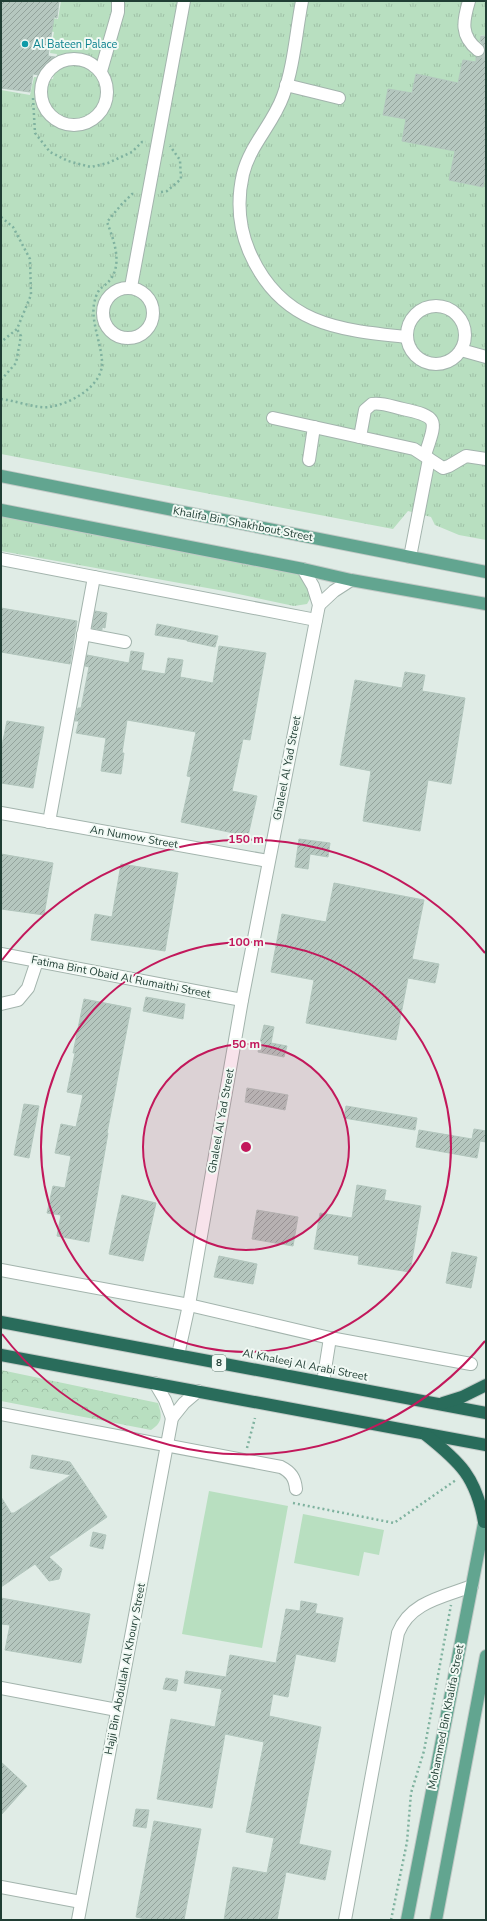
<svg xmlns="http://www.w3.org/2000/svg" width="487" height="1921" viewBox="0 0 487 1921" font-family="'Nunito Sans',sans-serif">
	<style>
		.grass { fill: url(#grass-tufts) }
		.forest { fill: url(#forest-crowns) }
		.green { fill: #b8dfc0 }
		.building { fill: url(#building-hatch); stroke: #b2c6bd }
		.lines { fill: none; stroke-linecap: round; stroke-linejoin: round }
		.minor-tunnel { stroke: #bac9c2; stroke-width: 12; stroke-dasharray: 12 6; stroke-linecap: butt }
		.minor-casing { stroke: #a3b4ad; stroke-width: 14 }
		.major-casing { stroke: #c1c9c6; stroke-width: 14 }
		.highway-casing { stroke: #c1c9c6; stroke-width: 14 }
		.path { stroke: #7fb29f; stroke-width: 2.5; stroke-dasharray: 2 3; stroke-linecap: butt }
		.minor { stroke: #fff; stroke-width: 12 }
		.major { stroke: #62a590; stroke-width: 12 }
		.highway { stroke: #296c5b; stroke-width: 12 }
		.ring { fill: none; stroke: #c2185b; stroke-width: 2 }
		.culture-dot { fill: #0f9aa8; stroke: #f1f9f4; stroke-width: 1.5 }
		.labels { text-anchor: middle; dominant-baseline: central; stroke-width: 4; stroke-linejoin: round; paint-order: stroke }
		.shield { fill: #f1f9f4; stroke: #5f766e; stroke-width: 1 }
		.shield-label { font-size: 10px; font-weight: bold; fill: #203e34 }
		.culture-label { font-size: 11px; fill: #0d838f; stroke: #f1f9f4; text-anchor: start }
		.street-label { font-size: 11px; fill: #203e34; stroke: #f1f9f4 }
		.centre { fill: #c2185b; stroke: #f1f9f4; stroke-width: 2 }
		.ring-label { font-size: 12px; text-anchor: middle; font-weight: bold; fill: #c2185b; stroke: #f1f9f4; stroke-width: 4; stroke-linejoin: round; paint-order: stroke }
	</style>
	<defs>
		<pattern id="grass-tufts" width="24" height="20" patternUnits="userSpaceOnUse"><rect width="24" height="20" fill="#b8dfc0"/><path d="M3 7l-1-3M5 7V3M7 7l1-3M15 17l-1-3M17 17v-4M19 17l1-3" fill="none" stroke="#9ec0a6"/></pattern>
		<pattern id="forest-crowns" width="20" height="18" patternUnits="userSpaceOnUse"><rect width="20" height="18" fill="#b8dfc0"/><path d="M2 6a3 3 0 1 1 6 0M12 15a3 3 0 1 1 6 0" fill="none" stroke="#9ec0a6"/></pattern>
		<pattern id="building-hatch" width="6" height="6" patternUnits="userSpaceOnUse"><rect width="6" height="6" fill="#b5c7bf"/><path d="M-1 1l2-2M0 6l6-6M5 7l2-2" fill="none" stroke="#93a39c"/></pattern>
	</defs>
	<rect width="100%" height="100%" fill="#e0ece6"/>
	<g class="grass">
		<polygon points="61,1 486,1 486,36 481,35 476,62 463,60 458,83 416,74 412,93 388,89 383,115 406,119 455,151 449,180 483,187 486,172 486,540 459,535 435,525 431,517 408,511 393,529 1,454 1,90 30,95 34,77 53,79 57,54 50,53 54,32 43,30 45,17 58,19"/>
		<polygon points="1,516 307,576 315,590 307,604 294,606 224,591 1,551"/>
	</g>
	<path class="forest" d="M1,1370L158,1403C162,1416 163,1422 151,1430L1,1401Z"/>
	<g class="green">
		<polygon points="209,1491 288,1506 262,1648 182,1634"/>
		<polygon points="303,1514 384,1530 379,1555 364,1552 359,1576 294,1563"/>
	</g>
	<g class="building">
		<polygon points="1,1 59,1 57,18 54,17 48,56 55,57 51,77 33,74 30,92 1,88"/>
		<polygon points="481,36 486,36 486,172 483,187 449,180 455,151 402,141 406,119 383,115 388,89 412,93 416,74 458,83 463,60 476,62 476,57 481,57 485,52 485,47 480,41"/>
		<polygon points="1,608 77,621 70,664 1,652"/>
		<polygon points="95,611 107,613 105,628 102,627 102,630 92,628"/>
		<polygon points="157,624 218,636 215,647 187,641 187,640 155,635"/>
		<polygon points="219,646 266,653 250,740 243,739 232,791 257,796 248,836 181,822 191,777 187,776 196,732 127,720 122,753 124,753 121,774 101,771 106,738 76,733 79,721 75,721 78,708 81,708 89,667 85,666 87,655 129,663 131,651 144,653 141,670 165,674 168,658 183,660 180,677 213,683"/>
		<polygon points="405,672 425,675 422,691 465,698 451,784 428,780 420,831 363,821 371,771 340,765 355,680 402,688"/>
		<polygon points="7,721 44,727 33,788 1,783 1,750"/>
		<polygon points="299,839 330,843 328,857 310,854 308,869 295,867"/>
		<polygon points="1,854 53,863 44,915 1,909"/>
		<polygon points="121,864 178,873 165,951 91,940 95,914 112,917"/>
		<polygon points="334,883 424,900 412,959 439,964 435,983 408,978 396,1040 306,1023 314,980 271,972 282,914 326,922"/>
		<polygon points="146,997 185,1004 183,1019 143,1011"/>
		<polygon points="84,999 131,1008 107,1133 108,1133 89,1242 57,1236 61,1215 47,1213 53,1186 65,1188 71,1156 55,1153 61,1124 76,1127 83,1095 67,1092 75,1053 73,1053"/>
		<polygon points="264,1025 274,1027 271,1043 287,1046 284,1057 258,1052"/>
		<polygon points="247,1088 288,1095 285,1110 245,1102"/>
		<polygon points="24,1104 39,1106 29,1158 14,1155"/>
		<polygon points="346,1106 417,1118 415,1130 344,1118"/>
		<polygon points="474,1129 486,1131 486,1142 480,1141 477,1158 416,1147 419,1130 472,1139"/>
		<polygon points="357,1185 386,1190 384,1200 421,1206 410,1272 358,1264 359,1256 314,1249 320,1213 352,1218"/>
		<polygon points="122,1195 156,1203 143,1261 109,1254"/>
		<polygon points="257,1210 298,1217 293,1246 252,1239"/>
		<polygon points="452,1252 477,1257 471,1288 446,1283"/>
		<polygon points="219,1256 257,1264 253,1284 214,1277"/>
		<polygon points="32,1455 70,1462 107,1517 49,1557 62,1569 59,1579 49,1581 35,1564 1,1587 1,1497 11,1513 14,1513 71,1475 30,1468"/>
		<polygon points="93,1532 106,1535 103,1549 90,1546"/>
		<polygon points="1,1598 90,1614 81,1663 5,1650 10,1625 1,1624"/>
		<polygon points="301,1601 317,1604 315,1613 343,1618 335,1662 296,1654 288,1697 273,1694 269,1716 321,1727 299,1844 331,1851 325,1880 286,1872 277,1920 224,1920 233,1867 267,1873 274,1838 246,1832 264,1742 225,1734 212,1808 157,1799 171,1719 215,1727 222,1689 184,1683 186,1671 226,1677 230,1655 276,1663 286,1609 300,1611"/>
		<polygon points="166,1678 178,1680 176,1691 163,1689"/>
		<polygon points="1,1762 27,1786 1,1815"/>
		<polygon points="136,1809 149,1810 146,1828 133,1826"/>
		<polygon points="154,1821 201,1829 184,1920 151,1920 136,1917"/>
	</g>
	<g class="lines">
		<polyline class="minor-tunnel" points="478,50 486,54"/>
		<g class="minor-casing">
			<g id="minor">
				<path d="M302,1C296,32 294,66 283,96C273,124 250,145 243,174C237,200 239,227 249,251C280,324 337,330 407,337"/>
				<path d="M469,1C463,21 460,36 478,50"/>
				<circle cx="74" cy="92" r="33"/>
				<polyline points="101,71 118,12 118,1"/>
				<polyline points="286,85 339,98"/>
				<polyline points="131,287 184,1"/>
				<circle cx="128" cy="313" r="25"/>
				<circle cx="436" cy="335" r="29"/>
				<polyline points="461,350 486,357"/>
				<polyline points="273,418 414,449 443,468 449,466 466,456 486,459"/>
				<path d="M360,437L365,410L372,404C382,402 393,407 403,409C441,417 436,421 425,455"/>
				<polyline points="309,460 314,427"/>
				<polyline points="410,557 429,459"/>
				<polyline points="1,559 316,620"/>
				<polyline points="319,605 334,591 351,580"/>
				<polyline points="83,634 125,642"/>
				<polyline points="1,813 268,861"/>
				<polyline points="49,822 94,577"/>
				<polyline points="1,954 242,1000"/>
				<polyline points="1,1004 18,1000 28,988 37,961"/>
				<polyline points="1,1270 189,1305 330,1338 471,1364"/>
				<polyline points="178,1355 189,1305 242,1000 319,605 313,586 303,569"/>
				<polyline points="323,1382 330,1338"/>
				<polyline points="155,1383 165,1400 172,1418"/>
				<path d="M1,1414L281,1467C291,1472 295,1478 296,1489"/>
				<polyline points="1,1688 117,1710"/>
				<polyline points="1,1887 81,1902"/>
				<polyline points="78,1920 172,1418 184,1403 198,1391"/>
				<path d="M345,1920L398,1633C410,1602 443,1597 472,1586"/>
			</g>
		</g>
		<g class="major-casing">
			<g id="major">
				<polyline points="1,476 486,572"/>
				<polyline points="1,510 303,569 351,580 486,604"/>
				<polyline points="407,1920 486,1513"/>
				<polyline points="436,1920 486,1656"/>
			</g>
		</g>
		<g class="highway-casing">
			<g id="highway">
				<polyline points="1,1322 486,1413"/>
				<polyline points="1,1355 486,1445"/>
				<polyline points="443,1403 462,1397 486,1385"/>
				<path d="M426,1435C460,1462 476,1477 484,1522"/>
			</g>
		</g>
		<g class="path">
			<polyline points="33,98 35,133 50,152 68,161 91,167 108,163 132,152 142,142 146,142"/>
			<polyline points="161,192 167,191 181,179 180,160 170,146"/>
			<polyline points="1,217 13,227 30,259 31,295 17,329 1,342"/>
			<polyline points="1,380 16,363 21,336 17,329"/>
			<path d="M1,399C13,400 38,409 49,407C70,404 104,386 102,361C101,343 91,322 94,304C98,284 104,290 112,277C122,261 113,238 107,222L121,205L132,194H136"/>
			<polyline points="247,1448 255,1418"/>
			<polyline points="293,1503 394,1523 456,1480"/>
			<polyline points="391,1920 407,1842 411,1793 424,1751 451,1605"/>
		</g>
		<use href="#minor" class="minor"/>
		<use href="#major" class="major"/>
		<use href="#highway" class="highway"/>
	</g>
	<circle cx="246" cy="1147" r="103" fill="#c2185b" fill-opacity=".12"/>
	<g class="ring">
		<circle cx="246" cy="1147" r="103"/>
		<circle cx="246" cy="1147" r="205"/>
		<path d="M485 1341A308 308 0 0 1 2 1334M2 960A308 308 0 0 1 485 953"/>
	</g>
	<circle class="culture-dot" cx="25" cy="44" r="4"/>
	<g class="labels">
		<rect class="shield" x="212" y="1355" width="14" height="16" rx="3"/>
		<g class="shield-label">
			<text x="219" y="1363">8</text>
		</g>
		<g class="culture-label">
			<text x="33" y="44">Al Bateen Palace</text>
		</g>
		<g class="street-label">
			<text transform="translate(243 524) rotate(11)">Khalifa Bin Shakhbout Street</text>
			<text transform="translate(287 768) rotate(-79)">Ghaleel Al Yad Street</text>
			<text transform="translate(134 837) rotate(10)">An Numow Street</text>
			<text transform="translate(121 977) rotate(11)">Fatima Bint Obaid Al Rumaithi Street</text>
			<text transform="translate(221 1121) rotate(-80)">Ghaleel Al Yad Street</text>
			<text transform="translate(305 1365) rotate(11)">Al Khaleej Al Arabi Street</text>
			<text transform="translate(125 1669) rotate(-79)">Hajji Bin Abdullah Al Khoury Street</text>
			<text transform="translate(446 1717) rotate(-79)">Mohammed Bin Khalifa Street</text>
		</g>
	</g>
	<circle cx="246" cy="1147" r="6" class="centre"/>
	<g class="ring-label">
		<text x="246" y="843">150 m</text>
		<text x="246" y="946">100 m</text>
		<text x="246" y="1048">50 m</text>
	</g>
	<rect width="487" height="1921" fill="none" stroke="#203e34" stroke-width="4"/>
</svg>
